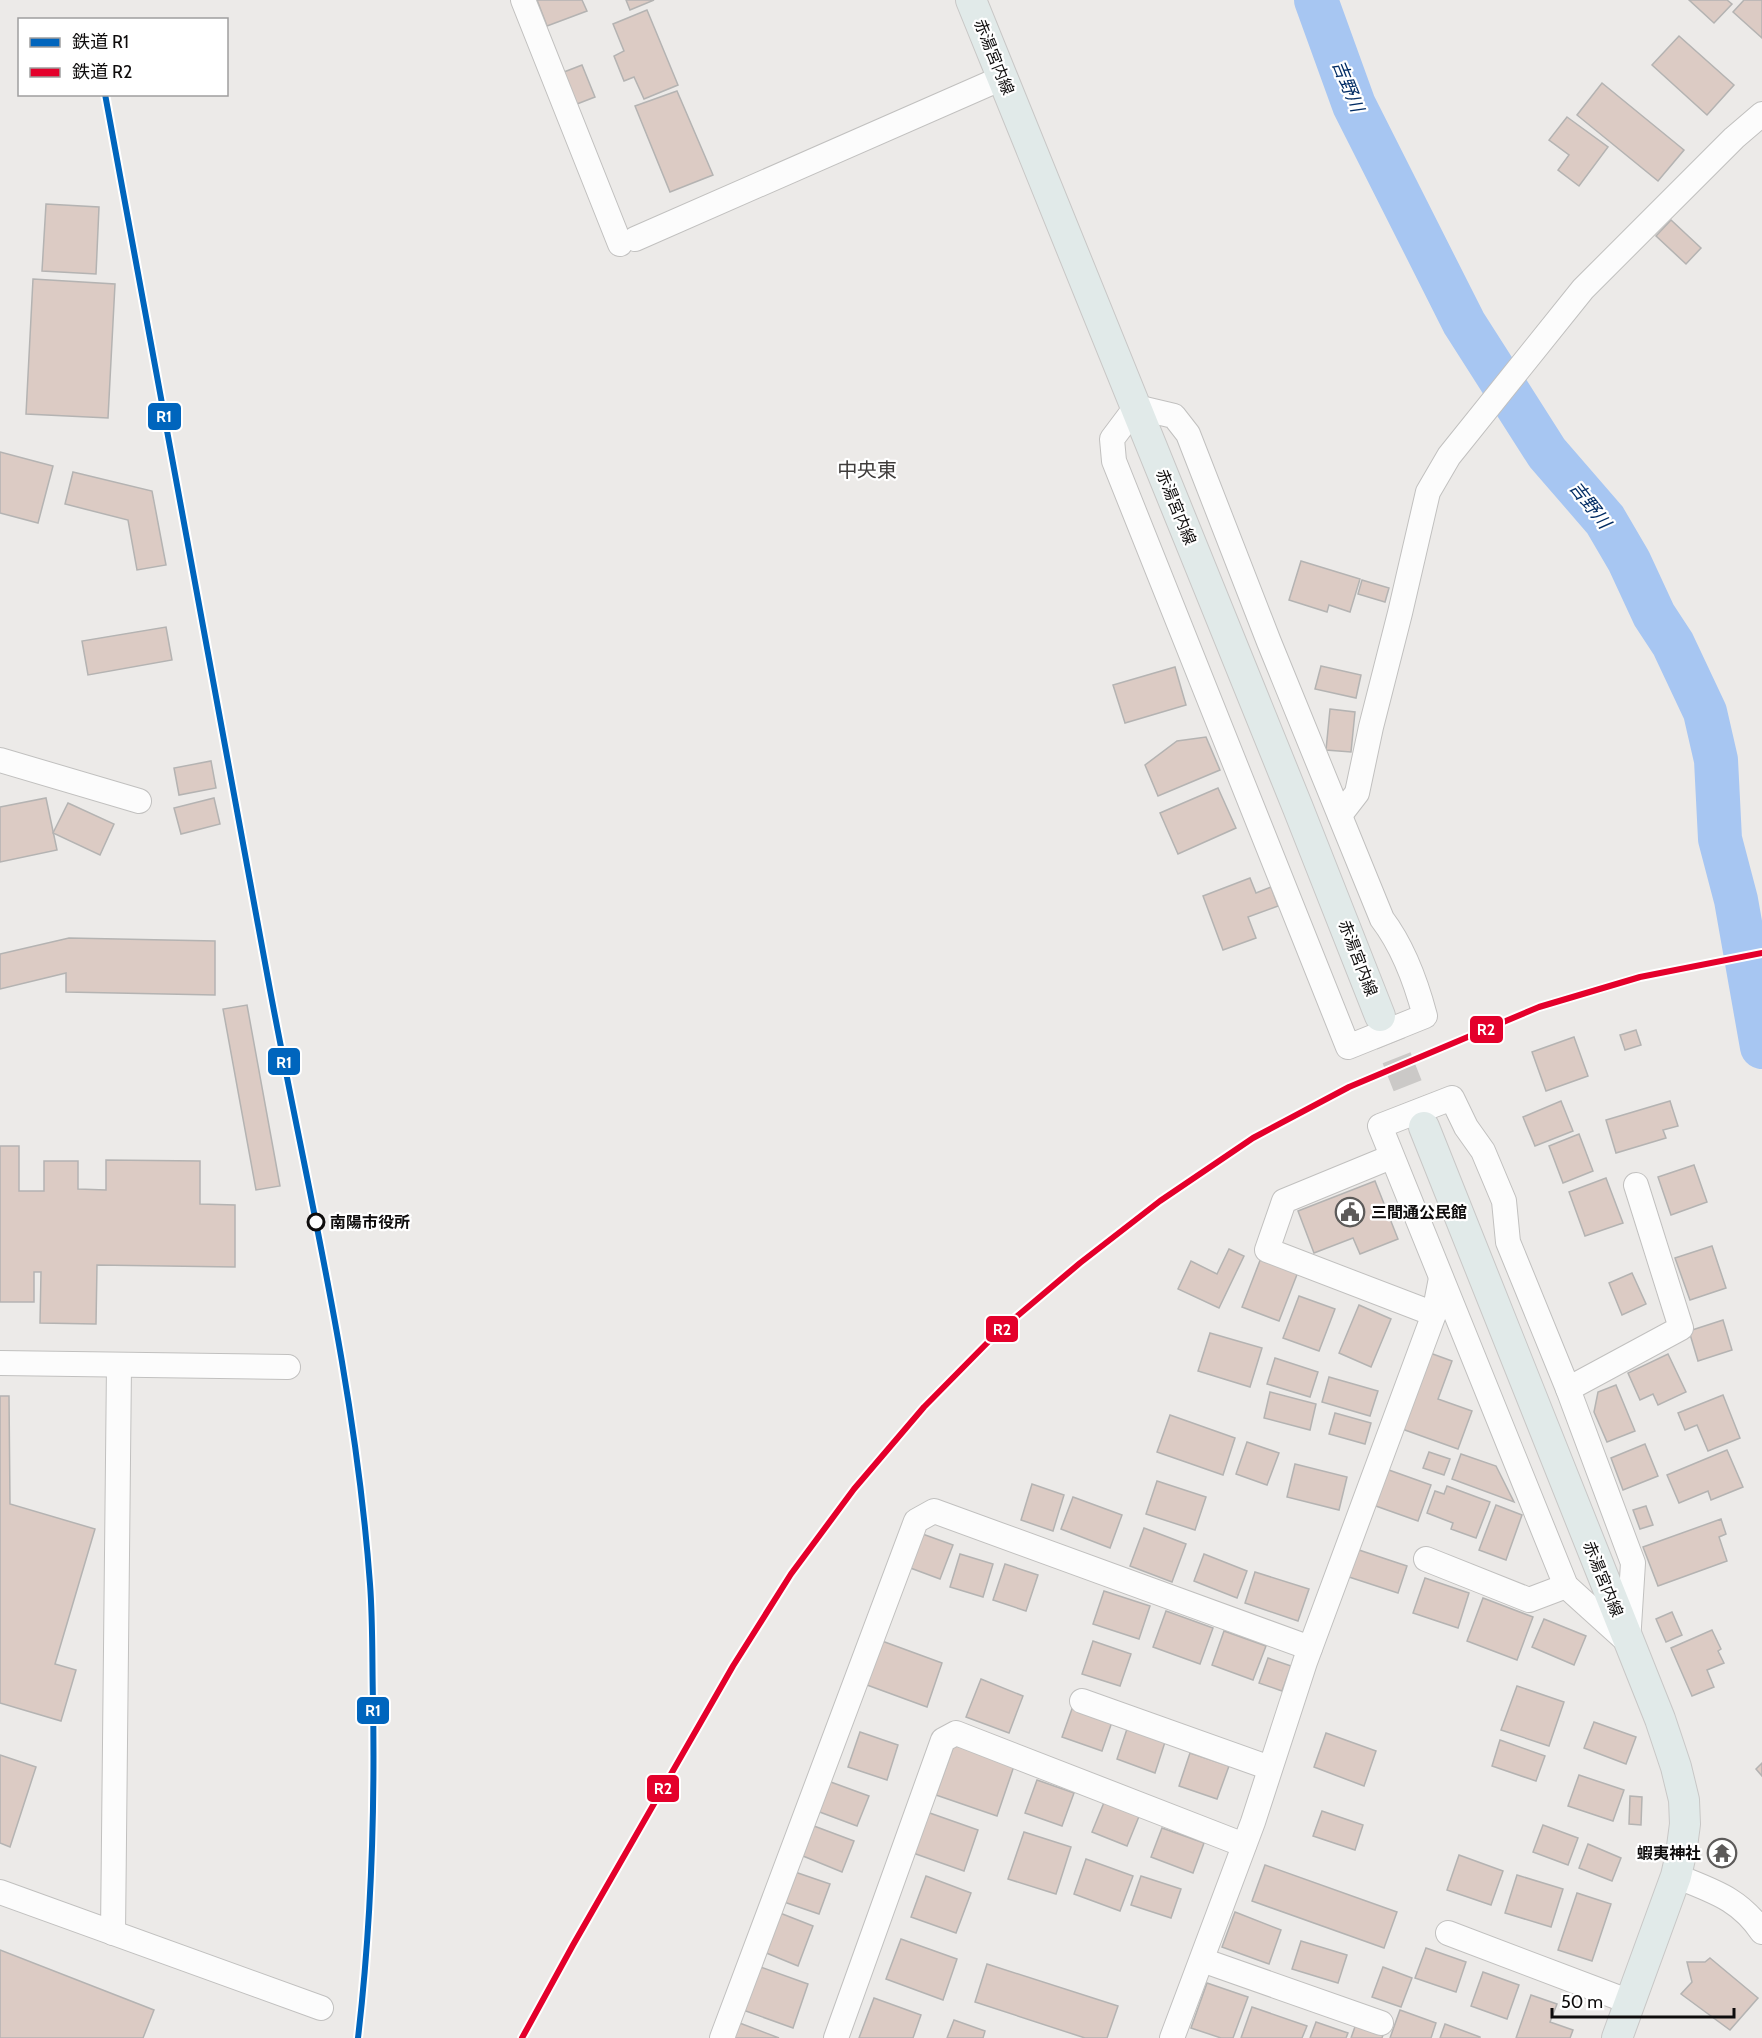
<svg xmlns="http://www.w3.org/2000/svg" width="1762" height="2038" viewBox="0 0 1762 2038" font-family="Cabin,'Noto Sans JP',sans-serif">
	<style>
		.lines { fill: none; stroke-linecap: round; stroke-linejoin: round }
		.river { stroke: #a7c6f2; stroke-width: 44 }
		.building { fill: #dccbc4; stroke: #b4b3b2; stroke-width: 1.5 }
		.major-tunnel { stroke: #cbc9c7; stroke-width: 30; stroke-dasharray: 30 15; stroke-linecap: butt }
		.minor-casing { stroke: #c1c0bf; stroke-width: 26 }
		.major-casing { stroke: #c8c7c6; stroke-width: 32 }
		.minor { stroke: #fcfcfc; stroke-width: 24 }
		.major { stroke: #e1eae9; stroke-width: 30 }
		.rail-1-casing { stroke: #fff; stroke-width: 10 }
		.rail-2-casing { stroke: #fff; stroke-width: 10 }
		.rail-1 { stroke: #0065bd; stroke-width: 6 }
		.rail-2 { stroke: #e4002b; stroke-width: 6 }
		.stop-dot { fill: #fff; stroke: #0e0c0c; stroke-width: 3 }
		.labels { text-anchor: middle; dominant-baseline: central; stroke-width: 4.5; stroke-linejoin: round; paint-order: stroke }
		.street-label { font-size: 16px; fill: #0e0c0c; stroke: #fff }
		.poi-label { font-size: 16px; font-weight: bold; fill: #0e0c0c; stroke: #fff; text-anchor: start }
		.stop-label { font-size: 16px; font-weight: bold; fill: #0e0c0c; stroke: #fff; text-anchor: start }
		.water-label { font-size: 18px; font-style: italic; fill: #022c64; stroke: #fff }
		.quarter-label { font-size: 20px; fill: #3f3c3b; stroke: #fff }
		.line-badge { stroke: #fff; stroke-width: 2 }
		.badge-label { font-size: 16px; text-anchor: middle; font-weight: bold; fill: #fff }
	</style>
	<rect width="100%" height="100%" fill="#eceae8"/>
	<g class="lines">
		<polyline class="river" points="1316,0 1354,105 1464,323 1547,453 1605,520 1629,561 1654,615 1673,644 1705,712 1716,760 1720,839 1736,900 1762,1047"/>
	</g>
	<g class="building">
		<polygon points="537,0 582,0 587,11 547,26"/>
		<polygon points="626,0 654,0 630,10"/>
		<polygon points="1689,0 1727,0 1732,4 1714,23"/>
		<polygon points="1744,0 1762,0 1762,38 1733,12"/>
		<polygon points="647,10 678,85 644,99 634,77 624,81 614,56 624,51 613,24"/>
		<polygon points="1679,36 1734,85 1707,115 1652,65"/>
		<polygon points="582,65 595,97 577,104 564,72"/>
		<polygon points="1602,83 1684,150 1658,181 1577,115"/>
		<polygon points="677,91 713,175 670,192 635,106"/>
		<polygon points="1567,117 1608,147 1579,186 1558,170 1569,155 1549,140"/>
		<polygon points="46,204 99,207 96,274 42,271"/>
		<polygon points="1671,220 1701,248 1686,264 1656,236"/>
		<polygon points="33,279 115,284 108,418 26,414"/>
		<polygon points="0,452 53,466 38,523 0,513"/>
		<polygon points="73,472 152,491 166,565 137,570 128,520 65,504"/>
		<polygon points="1301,561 1360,579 1350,612 1329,605 1327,612 1289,600"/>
		<polygon points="1362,580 1389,588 1385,602 1358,594"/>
		<polygon points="166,627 172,660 88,675 82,641"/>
		<polygon points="1321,666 1361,675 1356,698 1315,689"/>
		<polygon points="1175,667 1186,705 1125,723 1113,685"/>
		<polygon points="1330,709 1355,712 1351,752 1326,750"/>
		<polygon points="1206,737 1220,770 1158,796 1145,765 1177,741"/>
		<polygon points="211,761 216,788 179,795 174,768"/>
		<polygon points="1218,788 1236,828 1178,854 1160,813"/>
		<polygon points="46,798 57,850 0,862 0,807"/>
		<polygon points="214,798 220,824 181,834 174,808"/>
		<polygon points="68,803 114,824 100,855 53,833"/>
		<polygon points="1250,878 1256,893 1271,887 1278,906 1248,917 1256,938 1223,950 1203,896"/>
		<polygon points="69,938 215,941 215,995 66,992 66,973 0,989 0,954"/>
		<polygon points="247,1005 280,1186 256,1190 223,1009"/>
		<polygon points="1636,1030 1641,1045 1625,1050 1620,1035"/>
		<polygon points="1574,1037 1588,1076 1546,1091 1532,1052"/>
		<polygon points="1561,1101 1573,1131 1535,1146 1523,1117"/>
		<polygon points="1670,1101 1678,1126 1663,1130 1666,1138 1616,1153 1606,1120"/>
		<polygon points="1579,1134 1593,1171 1563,1183 1549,1146"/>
		<polygon points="0,1146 19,1146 19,1191 44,1191 44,1161 78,1161 78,1189 106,1190 106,1160 200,1161 200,1204 235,1205 235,1267 97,1265 96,1324 40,1323 41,1272 34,1272 34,1302 0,1302"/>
		<polygon points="1694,1165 1707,1202 1671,1215 1658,1177"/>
		<polygon points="1606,1178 1623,1223 1585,1236 1569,1192"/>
		<polygon points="1375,1181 1398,1239 1360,1254 1353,1238 1314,1253 1298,1211"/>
		<polygon points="1712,1246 1726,1288 1690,1300 1675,1258"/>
		<polygon points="1229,1249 1244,1256 1219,1308 1178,1289 1191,1261 1217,1274"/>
		<polygon points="1261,1258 1298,1272 1279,1321 1242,1307"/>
		<polygon points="1632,1273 1646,1304 1622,1315 1609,1283"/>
		<polygon points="1299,1296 1335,1309 1319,1351 1283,1338"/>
		<polygon points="1359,1305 1391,1319 1371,1367 1339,1353"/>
		<polygon points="1723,1320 1732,1350 1698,1361 1689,1331"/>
		<polygon points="1210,1333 1262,1348 1250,1387 1198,1371"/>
		<polygon points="1430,1353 1452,1361 1438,1399 1472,1411 1458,1449 1402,1429"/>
		<polygon points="1668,1354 1686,1392 1658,1405 1653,1394 1640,1400 1628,1373"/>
		<polygon points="1275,1358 1318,1372 1310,1397 1267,1384"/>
		<polygon points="1329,1377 1378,1391 1370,1416 1322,1402"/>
		<polygon points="1616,1385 1635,1431 1607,1442 1594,1412 1598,1392"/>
		<polygon points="1270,1392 1316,1404 1310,1430 1264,1418"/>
		<polygon points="1723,1395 1740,1438 1708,1451 1697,1425 1685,1430 1678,1413"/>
		<polygon points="0,1396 9,1396 10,1504 95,1529 55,1664 76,1670 61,1721 0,1703"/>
		<polygon points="1335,1413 1371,1423 1365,1444 1329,1434"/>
		<polygon points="1170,1415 1235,1438 1223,1475 1157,1452"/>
		<polygon points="1247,1442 1279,1453 1267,1485 1236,1474"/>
		<polygon points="1645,1444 1658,1476 1623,1490 1611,1458"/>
		<polygon points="1727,1450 1743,1487 1711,1500 1708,1491 1679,1503 1667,1475"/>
		<polygon points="1429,1452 1450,1459 1444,1475 1423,1468"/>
		<polygon points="1461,1454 1496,1466 1514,1502 1452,1479"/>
		<polygon points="1295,1464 1347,1477 1339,1510 1287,1497"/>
		<polygon points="1386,1469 1431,1485 1418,1521 1373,1505"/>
		<polygon points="1157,1481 1206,1497 1195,1530 1146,1514"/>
		<polygon points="1032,1484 1064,1495 1053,1531 1021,1520"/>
		<polygon points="1447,1486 1490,1502 1476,1538 1451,1529 1453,1523 1427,1513 1435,1491 1444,1494"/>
		<polygon points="1073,1497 1122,1515 1110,1548 1061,1529"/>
		<polygon points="1496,1505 1522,1515 1506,1560 1479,1550"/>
		<polygon points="1646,1506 1653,1525 1640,1529 1633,1510"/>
		<polygon points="1721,1519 1726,1534 1719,1537 1727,1561 1658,1586 1643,1547"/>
		<polygon points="1144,1528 1186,1544 1172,1582 1130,1566"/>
		<polygon points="917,1532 953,1545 940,1579 905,1566"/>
		<polygon points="1359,1550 1407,1566 1398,1593 1349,1577"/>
		<polygon points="960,1554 993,1564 983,1597 950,1587"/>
		<polygon points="1204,1554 1247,1571 1237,1598 1194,1581"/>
		<polygon points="1005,1564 1038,1575 1026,1611 993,1600"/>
		<polygon points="1255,1572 1309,1589 1298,1621 1245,1603"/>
		<polygon points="1425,1578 1469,1593 1458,1628 1413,1613"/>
		<polygon points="1104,1591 1150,1606 1139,1639 1093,1624"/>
		<polygon points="1483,1598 1533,1617 1517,1660 1467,1641"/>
		<polygon points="1166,1611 1213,1628 1200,1664 1153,1647"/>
		<polygon points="1672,1612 1682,1635 1666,1642 1656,1619"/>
		<polygon points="1544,1619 1586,1636 1574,1665 1532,1647"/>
		<polygon points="1712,1630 1721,1649 1718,1651 1724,1663 1707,1670 1714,1687 1692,1696 1671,1648"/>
		<polygon points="1224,1631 1266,1646 1253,1680 1212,1665"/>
		<polygon points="882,1641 942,1663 927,1707 867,1685"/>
		<polygon points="1093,1641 1131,1654 1120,1686 1082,1674"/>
		<polygon points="1268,1658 1291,1666 1282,1691 1259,1683"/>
		<polygon points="981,1679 1023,1696 1009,1733 966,1717"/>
		<polygon points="1517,1686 1564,1702 1549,1746 1501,1730"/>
		<polygon points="1073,1706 1113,1719 1102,1751 1062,1737"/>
		<polygon points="1594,1722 1636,1737 1626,1764 1584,1748"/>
		<polygon points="1128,1726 1166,1739 1155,1773 1117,1759"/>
		<polygon points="860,1732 898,1745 887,1780 848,1767"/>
		<polygon points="1326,1733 1376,1751 1364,1786 1314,1767"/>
		<polygon points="1500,1740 1545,1756 1536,1781 1492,1766"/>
		<polygon points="954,1745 1014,1766 997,1816 936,1795"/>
		<polygon points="1190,1753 1229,1766 1217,1799 1179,1786"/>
		<polygon points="0,1755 36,1767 10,1847 0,1843"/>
		<polygon points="1762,1763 1762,1776 1756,1769"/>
		<polygon points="1579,1775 1624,1790 1613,1821 1568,1806"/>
		<polygon points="1037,1780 1074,1793 1062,1826 1025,1813"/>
		<polygon points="828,1781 869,1796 857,1826 817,1811"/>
		<polygon points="1630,1796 1642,1797 1641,1825 1629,1824"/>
		<polygon points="1105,1800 1140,1814 1127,1846 1092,1832"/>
		<polygon points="1322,1811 1363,1825 1355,1850 1313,1836"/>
		<polygon points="927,1812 978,1830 964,1871 913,1853"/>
		<polygon points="1543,1825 1578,1838 1568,1865 1533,1852"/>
		<polygon points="814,1826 854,1841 842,1872 803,1856"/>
		<polygon points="1162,1828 1204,1843 1193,1873 1151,1857"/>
		<polygon points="1024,1832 1071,1847 1056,1894 1008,1879"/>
		<polygon points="1588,1844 1621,1858 1612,1881 1579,1868"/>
		<polygon points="1459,1855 1503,1871 1491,1905 1447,1890"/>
		<polygon points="1086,1859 1133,1876 1120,1911 1074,1894"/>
		<polygon points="1265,1865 1397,1912 1384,1948 1252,1901"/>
		<polygon points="795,1872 830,1884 819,1914 784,1902"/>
		<polygon points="1517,1875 1563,1889 1551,1927 1505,1913"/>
		<polygon points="926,1876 971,1893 956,1933 911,1917"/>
		<polygon points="1141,1876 1181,1889 1171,1918 1131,1905"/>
		<polygon points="1577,1893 1611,1904 1592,1961 1558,1950"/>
		<polygon points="1235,1912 1281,1930 1269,1964 1222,1947"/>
		<polygon points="780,1913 813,1926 798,1966 764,1952"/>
		<polygon points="901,1939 957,1959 943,2000 886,1979"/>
		<polygon points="1301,1941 1347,1955 1338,1983 1292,1969"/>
		<polygon points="1426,1948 1466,1962 1456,1992 1415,1978"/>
		<polygon points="0,1950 154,2010 143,2038 0,2038"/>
		<polygon points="1710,1958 1758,1998 1730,2030 1681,1994 1692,1982 1687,1962 1705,1962"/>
		<polygon points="987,1964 1118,2006 1107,2038 1085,2038 975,2002"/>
		<polygon points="758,1966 808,1984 793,2028 743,2010"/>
		<polygon points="1383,1967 1412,1978 1401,2007 1372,1997"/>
		<polygon points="1483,1972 1519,1985 1507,2019 1471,2006"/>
		<polygon points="1207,1983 1248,1997 1233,2038 1221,2038 1191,2028"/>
		<polygon points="1531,1995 1557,2004 1550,2022 1573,2030 1570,2038 1516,2038"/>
		<polygon points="874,1998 921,2015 913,2038 859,2038"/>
		<polygon points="1252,2007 1307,2026 1302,2038 1241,2038"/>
		<polygon points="1400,2010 1436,2023 1431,2038 1390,2038"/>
		<polygon points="954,2020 985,2031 983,2038 947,2038"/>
		<polygon points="737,2022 779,2038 731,2038"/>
		<polygon points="1316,2022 1348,2033 1346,2038 1310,2038"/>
		<polygon points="1356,2024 1383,2035 1382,2038 1351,2038"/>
		<polygon points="1445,2024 1480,2037 1480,2038 1440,2038"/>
	</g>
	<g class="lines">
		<polyline class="major-tunnel" points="1380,1016 1424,1127"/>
		<g class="minor-casing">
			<g id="minor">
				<polyline points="523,0 620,244"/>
				<polyline points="635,239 1002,78"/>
				<path d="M1136,407L1174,416L1188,434L1269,642L1382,919C1404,948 1416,982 1425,1016L1348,1047L1114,461L1112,439Z"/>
				<polyline points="0,760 139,801"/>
				<polyline points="1340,815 1357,793 1371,727 1400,613 1428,492 1449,456 1583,289 1734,138 1762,114"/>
				<polygon points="1452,1098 1466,1127 1483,1151 1504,1201 1508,1242 1568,1389 1633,1563 1628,1642 1566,1586 1380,1126"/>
				<polyline points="1391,1157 1284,1201 1267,1250 1434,1314"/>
				<polyline points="0,1363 288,1367"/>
				<polyline points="1568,1389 1681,1328 1636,1185"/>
				<polyline points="1426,1559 1529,1600 1566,1586"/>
				<polyline points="1082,1701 1270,1768"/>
				<path d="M1676,1876C1712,1891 1739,1898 1762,1932"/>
				<polyline points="0,1892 321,2008"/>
				<polyline points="113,1933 119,1365"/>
				<polyline points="1448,1933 1630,2002"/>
				<polyline points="1202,1960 1381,2023"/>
				<polyline points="722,2038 916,1521 934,1511 1310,1648"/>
				<polyline points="836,2038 943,1740 956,1733 1244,1845"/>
				<polyline points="1172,2038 1253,1822 1305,1662 1434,1314 1441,1278"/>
			</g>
		</g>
		<g class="major-casing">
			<g id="major">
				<polyline points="971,0 1298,808 1380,1016"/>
				<polyline points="1424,1127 1660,1719 1676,1767 1684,1800 1685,1824 1681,1854 1676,1876 1617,2038"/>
			</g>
		</g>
		<use href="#minor" class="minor"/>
		<use href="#major" class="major"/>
		<g class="rail-1-casing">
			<path id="rail-1" d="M105,94C159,389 214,684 268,979C305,1180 355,1379 370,1584C373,1623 372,1663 373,1702C375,1814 371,1927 358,2038"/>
		</g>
		<g class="rail-2-casing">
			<polyline id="rail-2" points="522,2038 573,1945 733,1666 791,1574 854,1489 924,1407 996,1334 1080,1263 1160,1201 1253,1138 1349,1087 1539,1007 1640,977 1762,953"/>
		</g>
		<use href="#rail-1" class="rail-1"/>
		<use href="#rail-2" class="rail-2"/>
	</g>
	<defs>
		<g id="civic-ring" transform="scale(1.5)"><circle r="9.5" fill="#fff" stroke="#5c5a59" stroke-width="1.5"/><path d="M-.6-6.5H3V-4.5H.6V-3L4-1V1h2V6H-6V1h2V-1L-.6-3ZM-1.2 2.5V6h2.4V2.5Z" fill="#5c5a59"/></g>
		<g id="temple-ring" transform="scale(1.5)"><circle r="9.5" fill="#fff" stroke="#5c5a59" stroke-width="1.5"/><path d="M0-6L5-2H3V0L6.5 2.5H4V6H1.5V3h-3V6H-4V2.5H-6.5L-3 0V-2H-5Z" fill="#5c5a59"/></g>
	</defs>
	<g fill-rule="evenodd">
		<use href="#civic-ring" x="1350" y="1212"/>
		<use href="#temple-ring" x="1722" y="1853"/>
	</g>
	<circle class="stop-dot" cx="316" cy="1222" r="8"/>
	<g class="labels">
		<g class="street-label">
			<text transform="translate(994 57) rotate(68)">赤湯宮内線</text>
			<text transform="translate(1176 507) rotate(68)">赤湯宮内線</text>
			<text transform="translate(1358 958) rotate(69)">赤湯宮内線</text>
			<text transform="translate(1603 1579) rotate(68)">赤湯宮内線</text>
		</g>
		<g class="poi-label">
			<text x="1371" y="1212">三間通公民館</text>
			<text x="1701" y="1853" text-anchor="end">蝦夷神社</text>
		</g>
		<g class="stop-label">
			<text x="330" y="1222">南陽市役所</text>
		</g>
		<g class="water-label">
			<text transform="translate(1348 86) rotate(68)">吉野川</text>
			<text transform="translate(1590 505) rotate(52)">吉野川</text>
		</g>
		<g class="quarter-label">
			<text x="867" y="470">中央東</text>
		</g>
	</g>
	<g class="line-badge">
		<rect x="147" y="402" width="35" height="29" rx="6" fill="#0065bd"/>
		<rect x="1469" y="1015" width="35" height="29" rx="6" fill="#e4002b"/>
		<rect x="267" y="1047" width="34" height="29" rx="6" fill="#0065bd"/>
		<rect x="985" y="1315" width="34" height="28" rx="6" fill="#e4002b"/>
		<rect x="356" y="1696" width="34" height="29" rx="6" fill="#0065bd"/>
		<rect x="646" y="1774" width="34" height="29" rx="6" fill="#e4002b"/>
	</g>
	<g class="badge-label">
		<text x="164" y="422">R1</text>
		<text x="1486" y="1035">R2</text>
		<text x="284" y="1068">R1</text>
		<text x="1002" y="1335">R2</text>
		<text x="373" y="1716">R1</text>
		<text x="663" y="1794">R2</text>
	</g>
	<rect x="18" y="18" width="210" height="78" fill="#ffffff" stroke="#9f9e9e" stroke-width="1.5"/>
	<rect x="30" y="38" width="30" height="9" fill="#0065bd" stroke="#9f9e9e" stroke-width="1.5"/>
	<text x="72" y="48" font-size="18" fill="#0e0c0c">鉄道 R1</text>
	<rect x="30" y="68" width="30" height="9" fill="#e4002b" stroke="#9f9e9e" stroke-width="1.5"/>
	<text x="72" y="78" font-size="18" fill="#0e0c0c">鉄道 R2</text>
	<path d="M1552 2008v9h182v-9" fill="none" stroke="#0e0c0c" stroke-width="3"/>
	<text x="1561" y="2008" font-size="18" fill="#0e0c0c" stroke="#ffffff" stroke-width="4.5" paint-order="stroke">50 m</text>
</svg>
